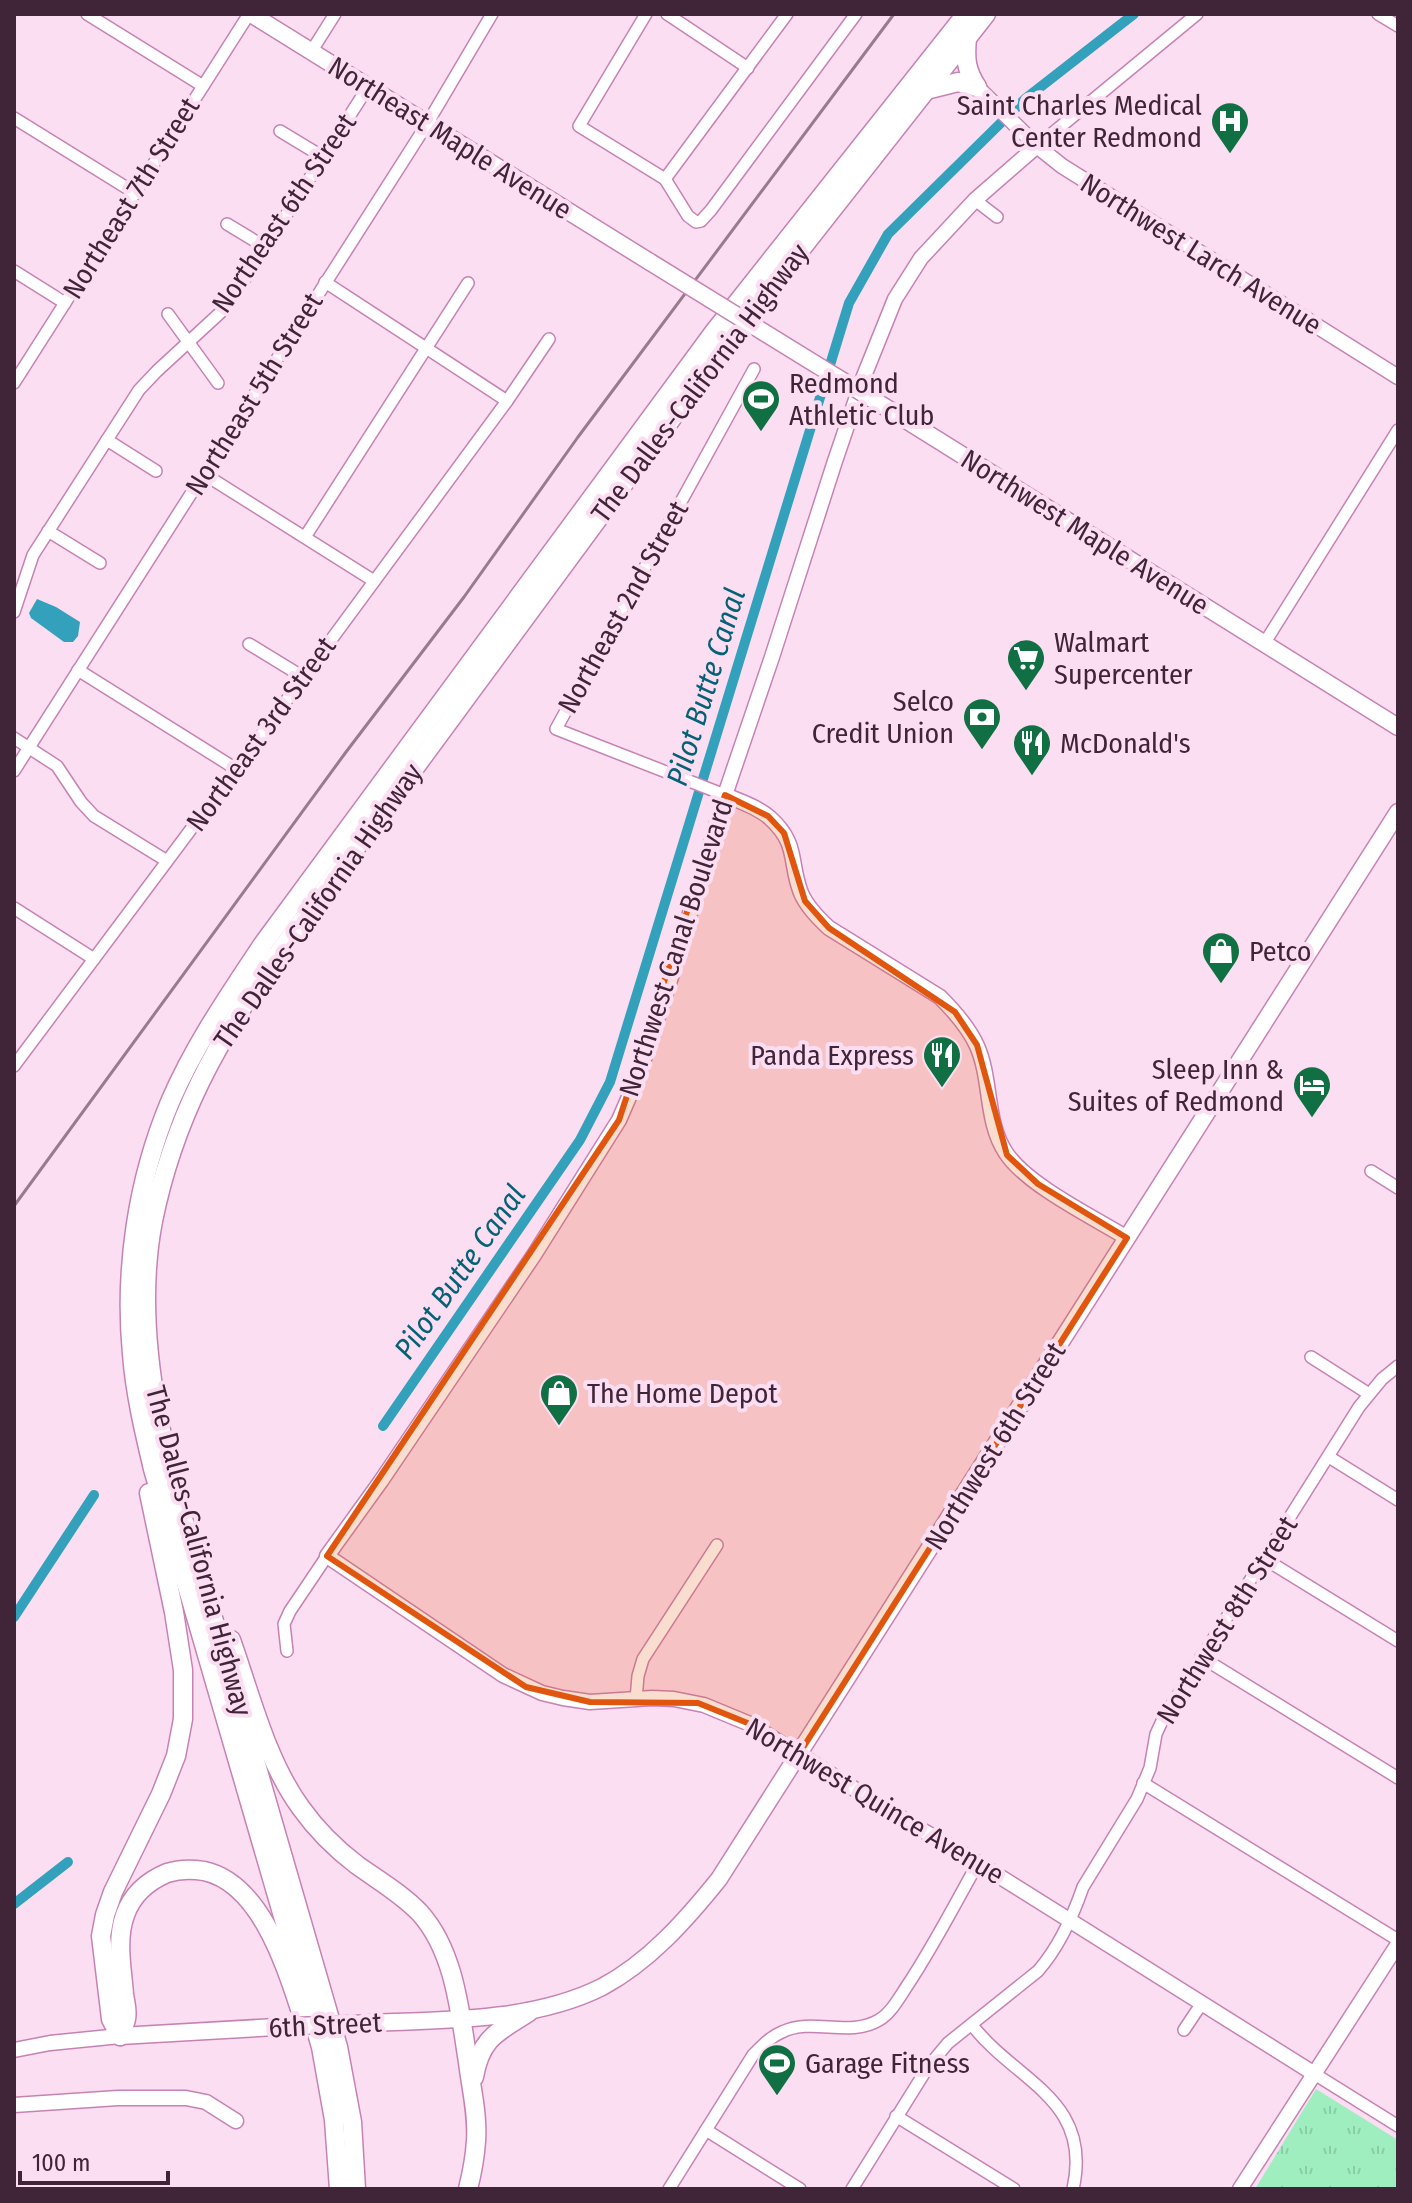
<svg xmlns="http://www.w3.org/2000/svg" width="1412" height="2203" viewBox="0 0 1412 2203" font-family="'Fira Sans Condensed',sans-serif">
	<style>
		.park { fill: url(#park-tufts) }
		.water { fill: #33a1bb }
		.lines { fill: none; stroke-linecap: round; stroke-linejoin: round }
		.canal { stroke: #33a1bb; stroke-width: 10 }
		.minor-casing { stroke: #c782b4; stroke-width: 14 }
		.tertiary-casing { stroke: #c782b4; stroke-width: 17 }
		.secondary-casing { stroke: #c782b4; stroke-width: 19 }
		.primary-casing { stroke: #c782b4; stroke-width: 19 }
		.trunk-casing { stroke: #c782b4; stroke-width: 21 }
		.minor { stroke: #fff; stroke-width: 11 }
		.tertiary { stroke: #fff; stroke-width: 14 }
		.secondary { stroke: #fff; stroke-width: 16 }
		.primary { stroke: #fff; stroke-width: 16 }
		.trunk { stroke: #fff; stroke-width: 18 }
		.rail { stroke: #987b8f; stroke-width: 3 }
		.secondary-bridge-casing { stroke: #c782b4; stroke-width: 19; stroke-linecap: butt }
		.primary-bridge-casing { stroke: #c782b4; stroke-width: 19; stroke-linecap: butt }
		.secondary-bridge { stroke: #fff; stroke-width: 16 }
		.primary-bridge { stroke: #fff; stroke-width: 16 }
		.marked { fill: #e0560e; fill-opacity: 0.2; stroke: #e0560e; stroke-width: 6; stroke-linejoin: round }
		.labels { text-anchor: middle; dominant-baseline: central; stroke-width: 8; stroke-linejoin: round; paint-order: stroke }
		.poi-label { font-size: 28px; fill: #402438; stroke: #fcdef2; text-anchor: start }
		.street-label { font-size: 28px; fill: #402438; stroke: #fcdef2 }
		.water-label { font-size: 30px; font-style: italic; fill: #056174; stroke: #fcdef2 }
	</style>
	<defs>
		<pattern id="park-tufts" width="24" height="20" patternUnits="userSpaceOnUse" patternTransform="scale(2)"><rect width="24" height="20" fill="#9feebf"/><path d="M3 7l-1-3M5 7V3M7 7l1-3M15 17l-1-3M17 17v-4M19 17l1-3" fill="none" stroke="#8acca5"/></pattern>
	</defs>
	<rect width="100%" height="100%" fill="#fcdef2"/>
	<polygon class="park" points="1316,2089 1398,2140 1398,2189 1255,2189"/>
	<polygon class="water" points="37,599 56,607 80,622 78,636 73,642 64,642 31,618 29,613"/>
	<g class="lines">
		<g class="canal">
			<polyline points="383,1426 580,1140 610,1082 849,303 888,234 1025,99 1134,14"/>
			<polyline points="14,1617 94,1495"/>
			<polyline points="14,1904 68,1862"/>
		</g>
		<g class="minor-casing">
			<g id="minor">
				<polyline points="87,14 203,86"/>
				<polyline points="646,14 579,126 665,179 688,216 696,222 701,221 711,210 856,14"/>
				<polyline points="667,14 748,68"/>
				<polyline points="1378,14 1398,26"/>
				<polyline points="311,52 335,14"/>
				<polyline points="14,118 135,193"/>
				<polyline points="280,131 323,157"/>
				<polyline points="1037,146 1197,14"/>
				<polyline points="665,179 787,14"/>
				<polyline points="975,200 997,217"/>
				<polyline points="227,224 265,247"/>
				<polyline points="14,271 65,303"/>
				<polyline points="325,282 507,401"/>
				<polyline points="168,314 218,383"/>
				<polyline points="14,383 249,14"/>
				<polyline points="107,440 156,471"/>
				<polyline points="204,474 374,581"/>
				<polyline points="48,531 100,563"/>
				<polyline points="305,537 468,283"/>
				<polyline points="14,612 33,555 139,390 157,371 221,312 249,273 368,87"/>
				<polyline points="249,644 303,677"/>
				<polyline points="1264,644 1398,430"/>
				<polyline points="78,670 236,769"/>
				<polyline points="14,738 57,766 81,802 94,816 167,861"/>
				<polyline points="14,771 427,124 492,14"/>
				<polyline points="725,795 556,729 754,369"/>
				<polyline points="14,908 94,959"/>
				<polyline points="14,1066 236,769 507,401 549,339"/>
				<polyline points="1371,1171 1398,1188"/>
				<polyline points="1311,1357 1369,1394"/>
				<polyline points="1329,1457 1398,1500"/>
				<polyline points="1263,1558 1398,1641"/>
				<polyline points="287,1651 284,1624 290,1611 327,1556"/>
				<polyline points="1201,1657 1398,1778"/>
				<polyline points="636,1699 638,1676 643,1659 717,1545"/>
				<polyline points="1143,1783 1398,1940"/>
				<path d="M972,2025C1016,2082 1093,2099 1073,2189"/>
				<polyline points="1184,2030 1202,2003"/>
				<polyline points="1313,2073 1398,2126"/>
				<polyline points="896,2116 1014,2189"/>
				<polyline points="706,2130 800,2189"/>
				<path d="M669,2189L753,2055C762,2046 770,2037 782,2032C812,2017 849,2038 879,2020C891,2013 899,1998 907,1986C933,1947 955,1904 978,1863"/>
				<path d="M852,2189L928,2067L948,2043L1038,1971C1058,1948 1073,1916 1083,1887L1137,1799L1150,1768L1156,1734L1163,1719L1359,1407L1382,1379L1398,1366"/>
			</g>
		</g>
		<g class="tertiary-casing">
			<g id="tertiary">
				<polyline points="977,87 1037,146 1062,166 1398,377"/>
				<polyline points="1037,146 975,200 921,258 895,299 864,376 835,461 772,657 725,795 672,974 639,1074 619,1120 534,1255 381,1481 327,1556 503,1675 542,1693 563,1698 590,1702 652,1698 674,1699 704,1705 750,1724 893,1813 978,1863 1313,2073"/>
				<path d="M725,795C739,801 758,807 770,818C799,844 789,863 801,893C807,907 818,918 829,928L940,997C954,1011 969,1028 977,1046C992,1080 985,1122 1006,1153C1027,1185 1093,1217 1127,1238"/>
				<polyline points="14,2050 50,2043 120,2036"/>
				<polyline points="14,2105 118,2098 186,2098 206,2102 236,2121"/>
				<polyline points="1240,2189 1398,1944"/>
			</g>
		</g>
		<g class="secondary-casing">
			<g id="secondary">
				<polyline points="251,14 650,262"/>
				<polyline points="885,407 1398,727"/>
			</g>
		</g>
		<g class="primary-casing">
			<g id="primary">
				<path d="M354,2024C435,2019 528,2024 602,1987C649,1962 686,1920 719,1879L1398,812"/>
				<polyline points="120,2036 293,2026"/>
			</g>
		</g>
		<g class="trunk-casing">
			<g id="trunk">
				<path d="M967,38C965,59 966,70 977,87"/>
				<polyline points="926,90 958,82 977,87"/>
				<path d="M231,1640C251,1696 266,1760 301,1808C316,1829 336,1849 357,1865C378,1880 402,1894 420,1913C455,1952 460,2013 468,2062C471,2088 478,2114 476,2141C475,2157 472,2173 468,2189"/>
				<polyline points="120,2036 111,2019 101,1936 105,1915 113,1892 161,1794 176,1756 183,1719 183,1670 174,1612 149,1493"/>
				<path d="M120,2036C122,2031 125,2024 126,2019C128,2011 125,2002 124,1994C122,1968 116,1940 125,1915C132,1895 148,1881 167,1873C179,1869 192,1869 204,1871C260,1883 285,1964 301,2012"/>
				<path d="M474,2077C481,2037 498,2032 529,2012"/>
				<path d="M339,2189L334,2120L321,2047L153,1469C144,1431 135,1393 132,1354C124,1270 137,1181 170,1102C194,1046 229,995 263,944L714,332L966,14"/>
				<path d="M356,2189L352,2122L338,2047C301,1919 264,1791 227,1664C186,1526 125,1366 153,1221C174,1117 218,1040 277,955L728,342L986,14"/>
			</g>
		</g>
		<use href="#minor" class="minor"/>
		<use href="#tertiary" class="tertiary"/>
		<use href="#secondary" class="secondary"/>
		<use href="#primary" class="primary"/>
		<use href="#trunk" class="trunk"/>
		<polyline class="rail" points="14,1206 346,752 464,597 578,437 894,14"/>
		<g class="secondary-bridge-casing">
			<polyline id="secondary-bridge" points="650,262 885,407"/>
		</g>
		<g class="primary-bridge-casing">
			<polyline id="primary-bridge" points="293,2026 354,2024"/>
		</g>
		<use href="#secondary-bridge" class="secondary-bridge"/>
		<use href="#primary-bridge" class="primary-bridge"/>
	</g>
	<path class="marked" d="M725,795L768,816L784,833L805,901L829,928L955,1012L977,1045L1007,1155L1038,1184L1127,1238L799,1754L750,1724L698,1703L590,1702L526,1687L327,1556L619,1120Z"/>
	<defs>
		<g id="hospital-pin" transform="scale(2)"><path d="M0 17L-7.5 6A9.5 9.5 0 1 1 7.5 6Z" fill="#116f44" stroke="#fcdef2"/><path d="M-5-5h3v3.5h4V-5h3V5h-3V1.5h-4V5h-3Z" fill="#fff"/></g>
		<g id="stadium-pin" transform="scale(2)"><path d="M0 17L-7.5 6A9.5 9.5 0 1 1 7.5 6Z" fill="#116f44" stroke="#fcdef2"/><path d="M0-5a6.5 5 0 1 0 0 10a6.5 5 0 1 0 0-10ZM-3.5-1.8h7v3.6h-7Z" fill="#fff"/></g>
		<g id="supermarket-pin" transform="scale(2)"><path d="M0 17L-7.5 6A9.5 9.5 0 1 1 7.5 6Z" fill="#116f44" stroke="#fcdef2"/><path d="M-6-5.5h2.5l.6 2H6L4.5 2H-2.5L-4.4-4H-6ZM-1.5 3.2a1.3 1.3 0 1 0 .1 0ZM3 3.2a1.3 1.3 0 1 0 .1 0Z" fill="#fff"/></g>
		<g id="bank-pin" transform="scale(2)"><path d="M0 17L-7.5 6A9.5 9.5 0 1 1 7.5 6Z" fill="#116f44" stroke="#fcdef2"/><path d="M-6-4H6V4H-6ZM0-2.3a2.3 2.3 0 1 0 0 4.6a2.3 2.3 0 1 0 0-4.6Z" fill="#fff"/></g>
		<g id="restaurant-pin" transform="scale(2)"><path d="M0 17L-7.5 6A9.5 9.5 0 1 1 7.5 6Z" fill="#116f44" stroke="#fcdef2"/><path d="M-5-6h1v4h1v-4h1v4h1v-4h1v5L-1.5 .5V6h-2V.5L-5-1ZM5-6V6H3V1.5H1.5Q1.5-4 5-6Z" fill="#fff"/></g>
		<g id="shop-pin" transform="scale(2)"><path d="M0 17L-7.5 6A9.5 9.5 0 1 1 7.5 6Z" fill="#116f44" stroke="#fcdef2"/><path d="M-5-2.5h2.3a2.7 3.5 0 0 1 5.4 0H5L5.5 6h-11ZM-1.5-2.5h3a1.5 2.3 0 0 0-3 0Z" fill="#fff"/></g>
		<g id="hotel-pin" transform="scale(2)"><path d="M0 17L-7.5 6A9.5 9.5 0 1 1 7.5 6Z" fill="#116f44" stroke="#fcdef2"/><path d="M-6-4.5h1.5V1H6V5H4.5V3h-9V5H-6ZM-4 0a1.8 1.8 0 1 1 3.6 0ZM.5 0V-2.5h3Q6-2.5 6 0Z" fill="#fff"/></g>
	</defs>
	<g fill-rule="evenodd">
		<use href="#hospital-pin" x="1230" y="121"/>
		<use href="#stadium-pin" x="761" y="399"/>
		<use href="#supermarket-pin" x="1026" y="658"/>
		<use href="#bank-pin" x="982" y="717"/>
		<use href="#restaurant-pin" x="1032" y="743"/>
		<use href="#shop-pin" x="1221" y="951"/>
		<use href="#restaurant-pin" x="942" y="1055"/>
		<use href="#hotel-pin" x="1312" y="1085"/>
		<use href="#shop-pin" x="559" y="1393"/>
		<use href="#stadium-pin" x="777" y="2063"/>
	</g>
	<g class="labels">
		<g class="poi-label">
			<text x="1202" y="105" text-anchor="end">Saint Charles Medical<tspan x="1202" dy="32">Center Redmond</tspan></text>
			<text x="789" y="383">Redmond<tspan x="789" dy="32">Athletic Club</tspan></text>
			<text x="1054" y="642">Walmart<tspan x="1054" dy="32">Supercenter</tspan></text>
			<text x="954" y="701" text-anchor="end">Selco<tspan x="954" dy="32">Credit Union</tspan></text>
			<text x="1060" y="743">McDonald's</text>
			<text x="1249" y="951">Petco</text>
			<text x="914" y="1055" text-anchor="end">Panda Express</text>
			<text x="1284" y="1069" text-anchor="end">Sleep Inn &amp;<tspan x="1284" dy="32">Suites of Redmond</tspan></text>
			<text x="587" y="1393">The Home Depot</text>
			<text x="805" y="2063">Garage Fitness</text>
		</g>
		<g class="street-label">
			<text transform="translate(450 138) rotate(32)">Northeast Maple Avenue</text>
			<text transform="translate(131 198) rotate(-58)">Northeast 7th Street</text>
			<text transform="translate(284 213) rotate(-56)">Northeast 6th Street</text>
			<text transform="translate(1201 254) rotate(32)">Northwest Larch Avenue</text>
			<text transform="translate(700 383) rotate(-53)">The Dalles-California Highway</text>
			<text transform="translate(254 394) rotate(-58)">Northeast 5th Street</text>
			<text transform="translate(1085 532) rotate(32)">Northwest Maple Avenue</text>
			<text transform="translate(623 607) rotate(-61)">Northeast 2nd Street</text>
			<text transform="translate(261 734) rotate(-54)">Northeast 3rd Street</text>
			<text transform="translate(318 906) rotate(-55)">The Dalles-California Highway</text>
			<text transform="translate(676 948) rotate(-72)">Northwest Canal Boulevard</text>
			<text transform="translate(995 1446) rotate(-58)">Northwest 6th Street</text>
			<text transform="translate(199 1551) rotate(75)">The Dalles-California Highway</text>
			<text transform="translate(1227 1620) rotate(-58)">Northwest 8th Street</text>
			<text transform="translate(875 1801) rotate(31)">Northwest Quince Avenue</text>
			<text transform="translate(325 2025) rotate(-3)">6th Street</text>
		</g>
		<g class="water-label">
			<text transform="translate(706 687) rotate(-73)">Pilot Butte Canal</text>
			<text transform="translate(460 1272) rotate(-55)">Pilot Butte Canal</text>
		</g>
	</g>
	<rect width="1412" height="2203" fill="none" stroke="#402438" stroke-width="32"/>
	<path d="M20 2171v12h148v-12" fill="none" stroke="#402438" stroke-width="4"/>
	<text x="32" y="2171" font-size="24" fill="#402438" stroke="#fcdef2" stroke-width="6" paint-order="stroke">100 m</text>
</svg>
